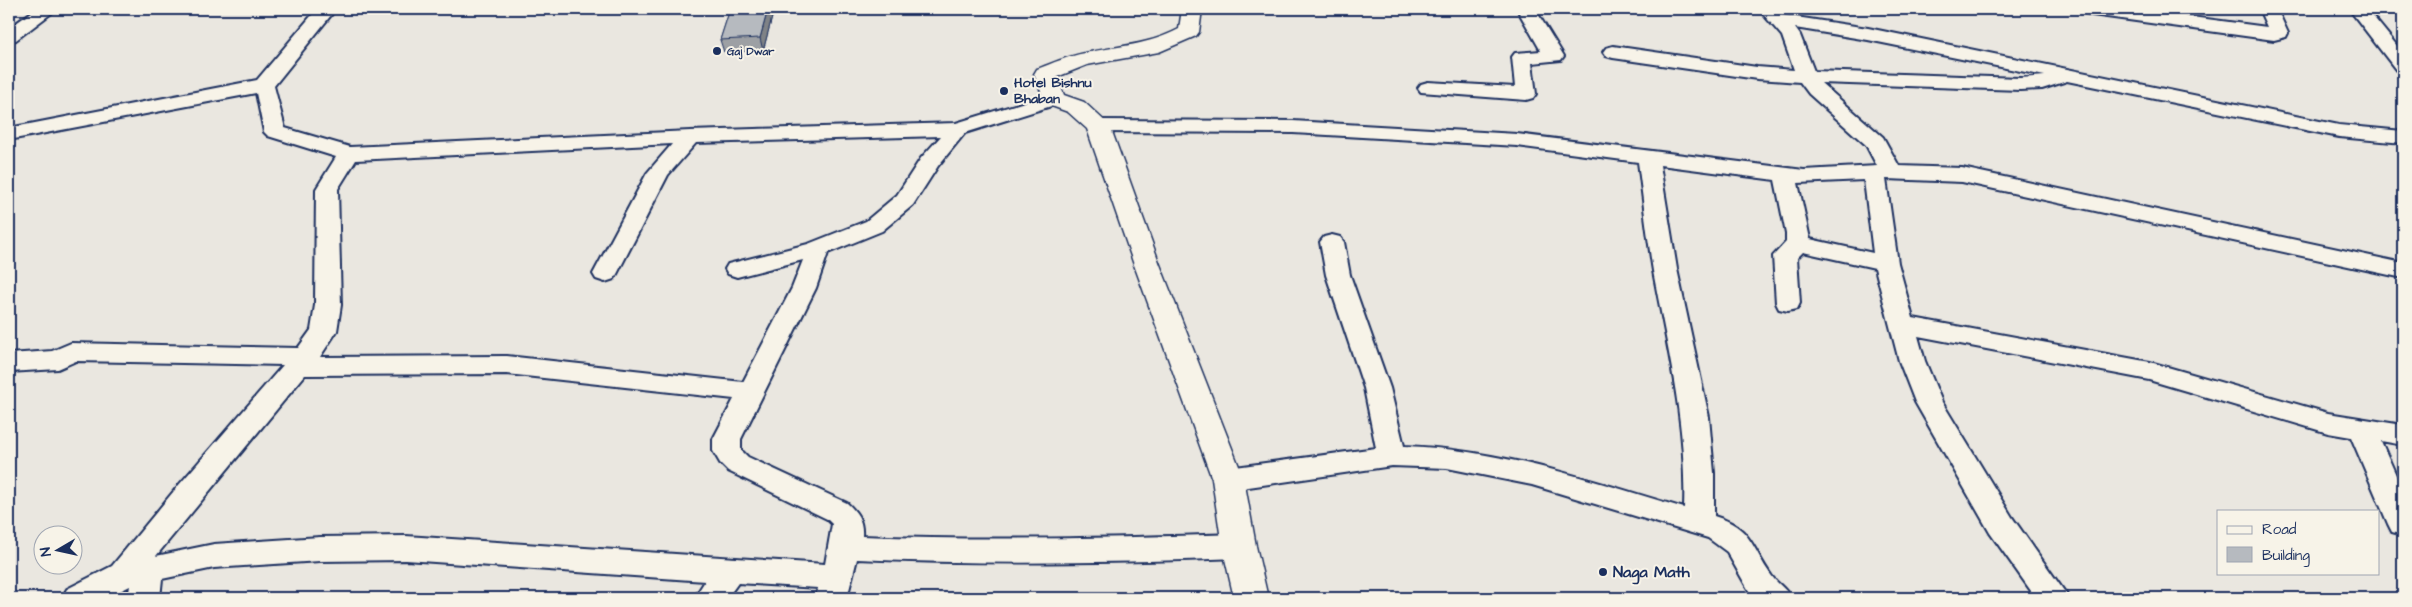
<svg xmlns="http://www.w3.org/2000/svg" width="2412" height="607" viewBox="0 0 2412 607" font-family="'Architects Daughter',sans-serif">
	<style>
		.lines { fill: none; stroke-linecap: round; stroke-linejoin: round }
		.minor-casing { stroke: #1b2f5e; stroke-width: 4 }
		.major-casing { stroke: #1b2f5e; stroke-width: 3 }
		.minor { fill: #f7f3e8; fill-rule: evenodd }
		.major { fill: #f7f3e8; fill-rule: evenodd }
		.wall { fill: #9da0a4; stroke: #1b2f5e }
		.shaded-wall { fill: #7f8286; stroke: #1b2f5e }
		.building { fill: #b6babf; stroke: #1b2f5e }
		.poi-dot { fill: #1b2f5e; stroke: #f7f3e8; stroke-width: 2 }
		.labels { text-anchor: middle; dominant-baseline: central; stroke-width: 4; stroke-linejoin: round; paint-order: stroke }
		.far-poi-label { font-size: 11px; font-weight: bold; fill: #1b2f5e; stroke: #f7f3e8; text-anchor: start }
		.poi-label { font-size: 14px; font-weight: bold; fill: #1b2f5e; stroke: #f7f3e8; text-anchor: start }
		.near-poi-label { font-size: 16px; font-weight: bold; fill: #1b2f5e; stroke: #f7f3e8; text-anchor: start }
	</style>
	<rect width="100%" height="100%" fill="#eae7e0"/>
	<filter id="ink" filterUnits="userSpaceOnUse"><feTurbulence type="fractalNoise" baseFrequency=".02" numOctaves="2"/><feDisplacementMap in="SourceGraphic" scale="10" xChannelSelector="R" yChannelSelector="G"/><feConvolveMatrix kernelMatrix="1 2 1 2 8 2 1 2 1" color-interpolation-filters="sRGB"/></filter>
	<g filter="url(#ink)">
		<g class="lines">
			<g class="minor-casing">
				<g id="minor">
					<polygon points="36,9 57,9 16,40 9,42 9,28"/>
					<path d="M317,9H336L274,86L285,128L350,147L690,131L956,123L1047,95L1054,93L1061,95L1064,99L1061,103L965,133L938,166L913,205L882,231L828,253L816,288L741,439V450L748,457L847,503C858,513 863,521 862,536C988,541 1113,538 1239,534L1250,538L1254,546L1250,554L1239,558C1111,563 984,565 857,559L847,598H815L818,588L738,583L727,598H694L705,581L406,560L320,561L214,568L162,579L160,598H128L130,586L106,598H62L67,589L112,566L178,486L283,365L76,361L58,369L9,372V354L52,351L71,343L298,348L311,330L315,305L316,189L336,157L268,136L264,132L256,93L9,140V128L257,80ZM941,136L921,158L897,195L866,221L808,244L728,264L725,269L728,274L737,277L803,260L792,288L743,382L507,356L320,357L337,331L341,305L338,189L356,160L672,144L647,173L593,274L596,279L605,282L614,279L617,274L668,175L696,143ZM507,374L734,399L713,439V451L720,463L728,471L827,519L832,524L825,564L406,536L320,537L214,544L156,556L305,375Z"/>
					<polygon points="1517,9 1535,9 1564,56 1561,60 1532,63 1536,94 1533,98 1526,100 1421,92 1418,88 1421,84 1428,82 1515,87 1512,57 1515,53 1541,51"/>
					<path d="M1773,9L1779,10L1783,15L1868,28L2339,125L2403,131V143L2339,137L2067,81L2042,89L2020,90L1821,83L1883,137L1899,166L1962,168L2403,263V278L1962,182L1886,179L1898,263L1913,318L2150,362L2328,413L2403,425V445L2381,441L2403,491V535L2392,532L2388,524L2351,437L2328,433L2149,380L1918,336L1925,361L1942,402L2012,517L2069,598H2036L1990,533L1915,402L1899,361L1875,268L1803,252L1797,258L1800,303L1797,309L1788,311L1779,309L1776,303L1773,256L1786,242V234L1775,180L1660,165L1677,269L1709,417L1714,473V516C1752,527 1751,547 1771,575C1777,584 1786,588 1791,598H1753L1727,552L1708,538L1532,485L1447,468L1392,466L1228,490L1218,487L1214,479L1218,471L1228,468L1376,448L1364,388L1326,275L1320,242L1324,237L1332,235L1340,237L1344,242L1350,275L1390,388L1404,446C1501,449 1592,481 1684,508C1687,425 1668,351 1653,271C1647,235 1643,198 1638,162L1517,146L1293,133L1098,132L1091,130L1087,126L1091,122L1098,120L1293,121L1517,134L1804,170L1877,166L1866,145L1809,94L1800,82L1757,79L1613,58L1606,56L1603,52L1606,48L1613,46L1757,67L1794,70L1782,36L1763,14L1765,10ZM1795,28L1868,40L2045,76L2020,78L1814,71L1800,35ZM1864,180L1873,253L1810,239L1798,183Z"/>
					<polygon points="2083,9 2131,9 2267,27 2259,9 2277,9 2288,33 2286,37 2274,40 2092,15 2086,13"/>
					<polygon points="2349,9 2367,9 2403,53 2403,72 2396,70"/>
				</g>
			</g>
			<g class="major-casing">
				<path id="major" d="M1182,9H1202L1199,32L1196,36L1159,52L1087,65L1057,77L1064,95L1084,102L1110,126L1159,262L1244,479L1256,546L1268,598H1234L1222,546L1212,479L1133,262L1087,129L1068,112L1046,104L1034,74L1037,69C1053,63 1068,56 1085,53C1118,46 1149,45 1179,29Z"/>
			</g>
			<use href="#minor" class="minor"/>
			<use href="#major" class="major"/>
		</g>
		<polygon class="wall" points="730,9 774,9 763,51 724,52 720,40"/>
		<polygon class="shaded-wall" points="768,9 774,9 774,10 763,51 760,38"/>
		<polygon class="building" points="730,9 768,9 760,38 720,40"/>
	</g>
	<g class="poi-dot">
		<circle cx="717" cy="51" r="5"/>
		<circle cx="1004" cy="91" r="5"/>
		<circle cx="1603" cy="572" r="5"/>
	</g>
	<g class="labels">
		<g class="far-poi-label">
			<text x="727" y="51">Gaj Dwar</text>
		</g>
		<g class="poi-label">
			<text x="1014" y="83">Hotel Bishnu<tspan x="1014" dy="16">Bhaban</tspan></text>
		</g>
		<g class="near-poi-label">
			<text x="1613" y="572">Naga Math</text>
		</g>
	</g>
	<rect width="2412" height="607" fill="none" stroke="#f7f3e8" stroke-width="30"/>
	<rect x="15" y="15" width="2382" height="577" fill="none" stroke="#1b2f5e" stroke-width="2" filter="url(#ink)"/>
	<rect x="2217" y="510" width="162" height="65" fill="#f7f3e8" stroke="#9fa5b1"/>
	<rect x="2227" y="526" width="25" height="8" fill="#f7f3e8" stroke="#9fa5b1"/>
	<text x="2262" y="534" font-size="15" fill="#1b2f5e">Road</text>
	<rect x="2227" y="547" width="25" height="15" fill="#b6babf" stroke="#9fa5b1"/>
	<text x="2262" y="560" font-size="15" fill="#1b2f5e">Building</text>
	<g transform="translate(58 550) rotate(261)"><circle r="24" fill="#f7f3e8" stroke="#9fa5b1"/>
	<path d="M0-4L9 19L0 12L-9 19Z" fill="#1b2f5e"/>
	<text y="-8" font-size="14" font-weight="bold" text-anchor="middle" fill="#1b2f5e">N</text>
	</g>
</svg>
